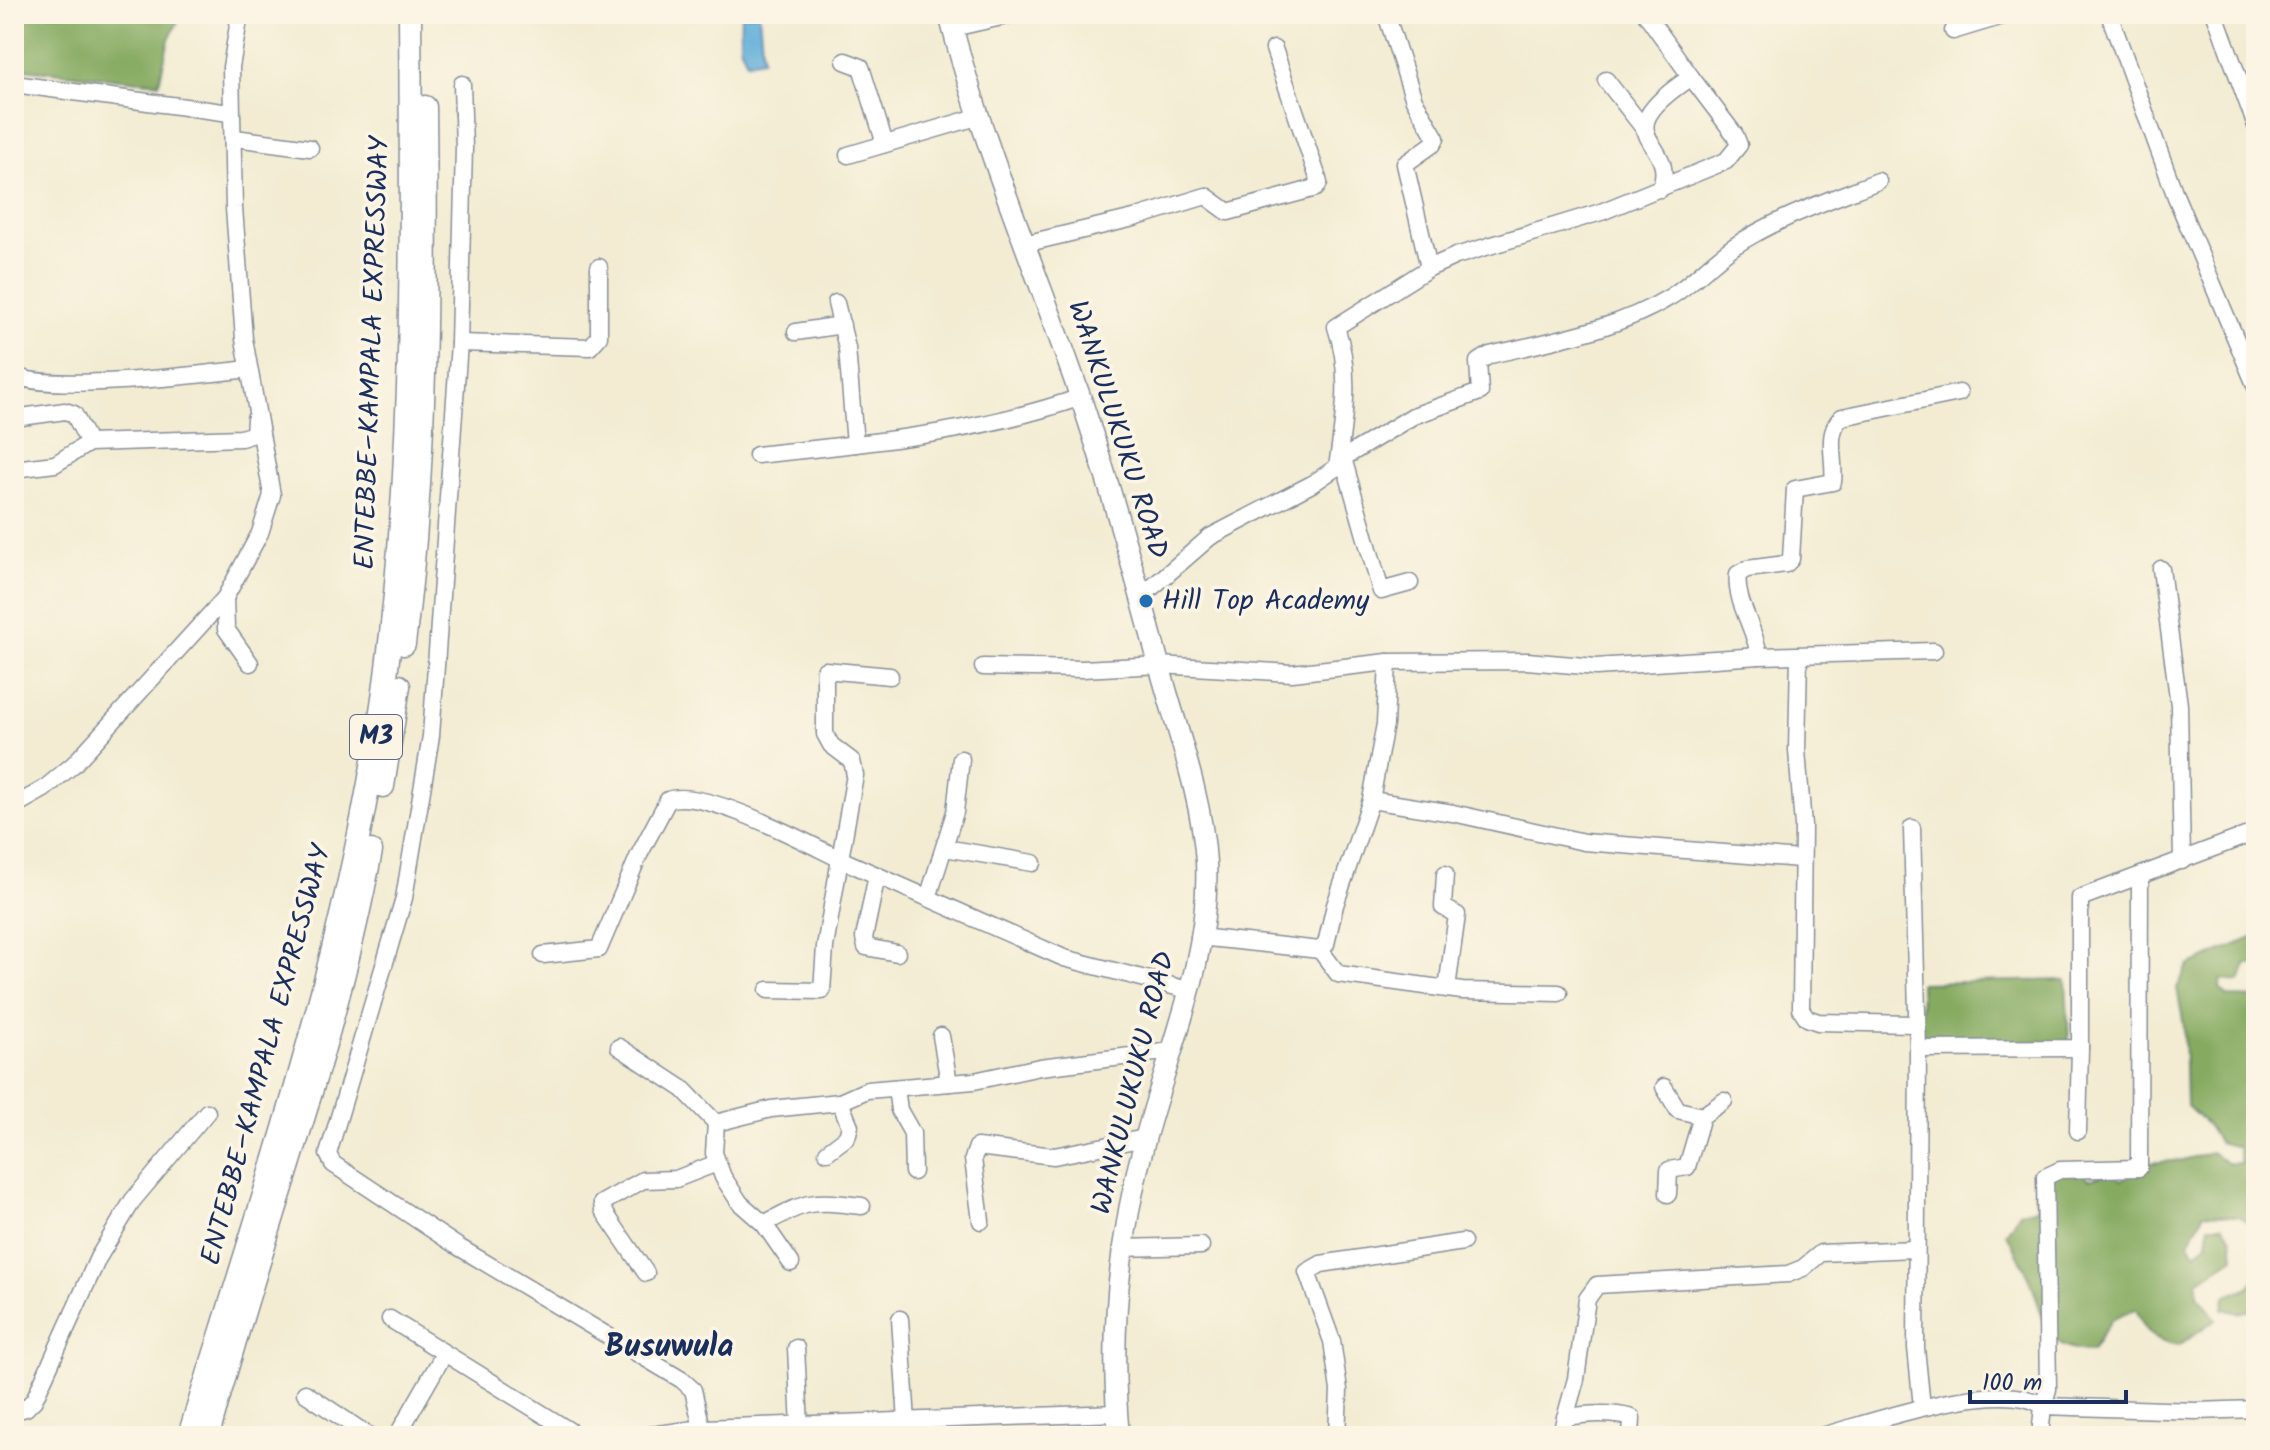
<svg xmlns="http://www.w3.org/2000/svg" width="2270" height="1450" viewBox="0 0 2270 1450" font-family="Kalam,sans-serif">
	<style>
		.forest { fill: #85aa60; stroke: #506c5f; stroke-width: 2 }
		.water { fill: #60add9; stroke: #3e6e9c; stroke-width: 2 }
		.lines { fill: none; stroke-linecap: round; stroke-linejoin: round }
		.minor-casing { stroke: #878e98; stroke-width: 19 }
		.major-casing { stroke: #878e98; stroke-width: 23 }
		.highway-casing { stroke: #878e98; stroke-width: 25 }
		.minor { stroke: #fff; stroke-width: 16 }
		.major { stroke: #fff; stroke-width: 20 }
		.highway { stroke: #fff; stroke-width: 22 }
		.poi-dot { fill: #1f6fb2; stroke: #fcf5e5; stroke-width: 3 }
		.labels { text-anchor: middle; dominant-baseline: central; stroke-width: 7; stroke-linejoin: round; paint-order: stroke }
		.shield { fill: #fcf5e5; stroke: #5e6a86; stroke-width: 2 }
		.shield-label { font-size: 26px; font-weight: bold; fill: #1b2f5e }
		.street-label { font-size: 28px; fill: #1b2f5e; stroke: #fcf5e5 }
		.poi-label { font-size: 28px; fill: #1b2f5e; stroke: #fcf5e5; text-anchor: start }
		.quarter-label { font-size: 32px; font-weight: bold; fill: #1b2f5e; stroke: #fcf5e5 }
	</style>
	<rect width="100%" height="100%" fill="#fcf5e5"/>
	<filter id="ink" filterUnits="userSpaceOnUse"><feTurbulence type="fractalNoise" baseFrequency=".0125" numOctaves="2"/><feDisplacementMap in="SourceGraphic" scale="16" xChannelSelector="R" yChannelSelector="G"/><feConvolveMatrix kernelMatrix="1 2 1 2 8 2 1 2 1" color-interpolation-filters="sRGB"/></filter>
	<filter id="wash" filterUnits="userSpaceOnUse"><feTurbulence type="fractalNoise" baseFrequency=".006" numOctaves="4" result="noise"/><feDisplacementMap in="SourceGraphic" scale="32" xChannelSelector="R" yChannelSelector="G"/><feGaussianBlur stdDeviation="1.8" result="paint"/><feColorMatrix in="noise" values="0 0 0 0 0 0 0 0 0 0 0 0 0 0 0 0 0 1.4 0 .05"/><feComposite in="paint" operator="in"/></filter>
	<g filter="url(#wash)">
		<rect width="100%" height="100%" fill="#f3ecd3"/>
		<g class="forest">
			<polygon points="14,14 182,14 169,39 159,83 14,68"/>
			<path d="M2256,936V964L2246,965L2240,982L2221,980L2220,989L2228,997L2256,998V1228L2241,1217L2204,1213L2189,1242L2195,1253L2207,1244L2209,1225H2222L2232,1238L2234,1257L2198,1281V1295L2216,1319L2179,1345C2152,1340 2146,1334 2136,1309L2111,1320L2092,1351C2042,1350 2046,1319 2031,1283C2024,1266 2016,1249 2006,1233L2020,1212L2038,1208L2035,1196L2037,1173L2057,1163L2080,1167L2089,1179L2111,1172L2122,1180L2137,1164L2183,1160L2211,1152L2228,1163L2241,1164L2238,1147L2218,1142L2208,1126L2186,1105L2184,1026L2177,988L2188,966Z"/>
			<polygon points="2066,980 2069,1044 1922,1044 1920,983"/>
			<polygon points="2256,1278 2256,1309 2238,1313 2223,1309 2225,1297 2249,1287"/>
		</g>
		<polygon class="water" points="741,14 759,14 763,59 747,62 740,46"/>
	</g>
	<g filter="url(#ink)">
		<g class="lines">
			<g class="minor-casing">
				<g id="minor">
					<polyline points="1386,14 1414,100 1436,138 1433,144 1405,164 1429,268"/>
					<polyline points="1646,14 1691,77"/>
					<polyline points="2109,14 2176,197 2256,387"/>
					<polyline points="2215,14 2256,126"/>
					<polyline points="953,28 1015,14"/>
					<polyline points="1953,31 2009,14"/>
					<polyline points="845,61 861,67 885,144"/>
					<polyline points="1606,80 1645,130"/>
					<polyline points="14,84 230,113"/>
					<polyline points="462,84 464,148 459,343 431,736 404,898 328,1154 333,1164 457,1246 682,1380 693,1390 704,1436"/>
					<polyline points="235,138 310,148"/>
					<polyline points="848,155 977,117"/>
					<polyline points="1024,244 1134,218 1206,196 1228,212 1316,188 1319,183 1317,175 1274,49"/>
					<polyline points="836,303 847,348 855,444"/>
					<polyline points="796,332 842,325"/>
					<polyline points="459,343 590,347 599,337 599,267"/>
					<path d="M14,375C44,393 207,374 249,369"/>
					<polyline points="14,418 65,411 74,414 89,443 241,438 254,434 255,419"/>
					<path d="M757,455C866,443 976,434 1081,397"/>
					<polyline points="1343,458 1381,591 1410,583"/>
					<path d="M1337,467L1343,458L1413,416L1480,392L1478,362L1490,355C1550,341 1616,330 1670,297C1693,283 1711,262 1733,247C1776,218 1830,200 1878,181"/>
					<polyline points="14,469 55,464 89,443"/>
					<polyline points="2161,569 2179,705 2182,861"/>
					<path d="M1142,596L1210,537L1312,484L1337,467C1344,419 1352,373 1336,327L1429,268L1456,256L1601,212L1726,161L1739,145L1735,135L1691,77C1597,139 1681,139 1660,189"/>
					<polyline points="225,598 226,629 250,663"/>
					<path d="M1759,656C1756,629 1734,601 1738,574L1747,569L1786,564L1791,559L1795,489L1833,482C1836,460 1824,433 1842,417L1959,393"/>
					<polyline points="1799,656 1797,750 1803,826 1801,1009 1807,1018 1818,1022 1914,1024"/>
					<polyline points="983,667 1082,669 1160,665 1292,673 1388,662 1527,661 1596,667 1759,656 1934,651"/>
					<polyline points="890,676 825,670 825,734 831,745 852,761 855,775 840,859 1064,958 1188,990"/>
					<polyline points="1371,800 1385,724 1388,662"/>
					<polyline points="14,806 44,789 74,764 225,598 260,533 272,495 244,339 234,208 231,67 240,14"/>
					<polyline points="1912,828 1918,1049 1916,1348 1922,1407"/>
					<polyline points="945,848 1033,863"/>
					<polyline points="1445,874 1443,907 1457,915 1447,988"/>
					<polyline points="877,875 864,938 866,947 897,953"/>
					<polyline points="928,898 955,812 961,759"/>
					<polyline points="1199,937 1320,950"/>
					<polyline points="1320,950 1326,944 1335,905 1371,800 1453,813 1584,842 1800,859"/>
					<polyline points="1320,950 1338,974 1462,991 1559,993"/>
					<path d="M543,955L599,949L639,855L668,800C703,787 805,842 840,859L825,947L822,991L768,990"/>
					<polyline points="941,1036 949,1083"/>
					<polyline points="619,1047 683,1089 716,1123 771,1109 840,1102 867,1090 974,1081 1040,1067 1172,1051"/>
					<polyline points="1918,1049 2080,1048 2080,898 2256,832"/>
					<polyline points="1664,1087 1678,1110 1702,1116"/>
					<polyline points="896,1088 899,1110 912,1133 913,1172"/>
					<polyline points="716,1123 714,1153 723,1177 740,1203 764,1224 791,1263"/>
					<polyline points="2078,1131 2080,1048"/>
					<polyline points="827,1152 847,1137 850,1126 840,1102"/>
					<polyline points="1668,1194 1669,1170 1687,1167 1702,1116 1724,1101"/>
					<polyline points="981,1221 973,1159 977,1147 1054,1156 1145,1138"/>
					<path d="M764,1224C807,1200 814,1200 862,1206"/>
					<polyline points="1121,1248 1201,1246"/>
					<polyline points="646,1273 603,1210 602,1203 643,1180 676,1179 717,1163"/>
					<polyline points="390,1319 578,1436"/>
					<polyline points="900,1319 908,1436"/>
					<polyline points="796,1348 800,1426"/>
					<polyline points="305,1393 369,1436"/>
					<polyline points="14,1411 26,1408 34,1400 98,1258 133,1200 207,1112"/>
					<path d="M1565,1417C1588,1414 1611,1412 1632,1418L1631,1436"/>
					<polyline points="397,1436 444,1354"/>
					<polyline points="643,1436 703,1428 1117,1413"/>
					<polyline points="1337,1436 1339,1390 1332,1341 1307,1272 1321,1264 1463,1242"/>
					<polyline points="1560,1436 1576,1379 1587,1299 1597,1285 1788,1274 1803,1268 1821,1253 1915,1249"/>
					<path d="M1822,1436C1870,1423 2001,1376 2043,1406L2048,1389L2045,1177L2060,1170L2139,1168L2140,878"/>
					<polyline points="2040,1436 2043,1406 2196,1411 2256,1409"/>
				</g>
			</g>
			<g class="major-casing">
				<path id="major" d="M949,14C982,146 1037,270 1081,399C1111,488 1136,578 1160,668C1177,731 1202,797 1206,862C1211,955 1170,1048 1146,1136C1119,1235 1109,1334 1119,1436"/>
			</g>
			<g class="highway-casing">
				<g id="highway">
					<path d="M404,644C427,467 427,286 425,107"/>
					<polyline points="383,786 399,686"/>
					<path d="M189,1436C266,1187 352,935 386,676C414,457 412,234 410,14"/>
					<path d="M208,1436C260,1240 334,1051 371,851"/>
				</g>
			</g>
			<use href="#minor" class="minor"/>
			<use href="#major" class="major"/>
			<use href="#highway" class="highway"/>
		</g>
	</g>
	<circle class="poi-dot" cx="1146" cy="601" r="8"/>
	<g class="labels">
		<rect class="shield" x="350" y="715" width="52" height="44" rx="6"/>
		<g class="shield-label">
			<text x="376" y="737">M3</text>
		</g>
		<g class="street-label">
			<text transform="translate(373 353) rotate(-88)">ENTEBBE–KAMPALA EXPRESSWAY</text>
			<text transform="translate(1117 430) rotate(72)">WANKULUKUKU ROAD</text>
			<text transform="translate(267 1055) rotate(-75)">ENTEBBE–KAMPALA EXPRESSWAY</text>
			<text transform="translate(1134 1083) rotate(-76)">WANKULUKUKU ROAD</text>
		</g>
		<g class="poi-label">
			<text x="1162" y="601">Hill Top Academy</text>
		</g>
		<g class="quarter-label">
			<text x="669" y="1347">Busuwula</text>
		</g>
	</g>
	<rect width="2270" height="1450" fill="none" stroke="#fcf5e5" stroke-width="48"/>
	<path d="M1970 1390v12h156v-12" fill="none" stroke="#1b2f5e" stroke-width="4"/>
	<text x="1982" y="1390" font-size="24" fill="#1b2f5e" stroke="#fcf5e5" stroke-width="6" paint-order="stroke">100 m</text>
</svg>
